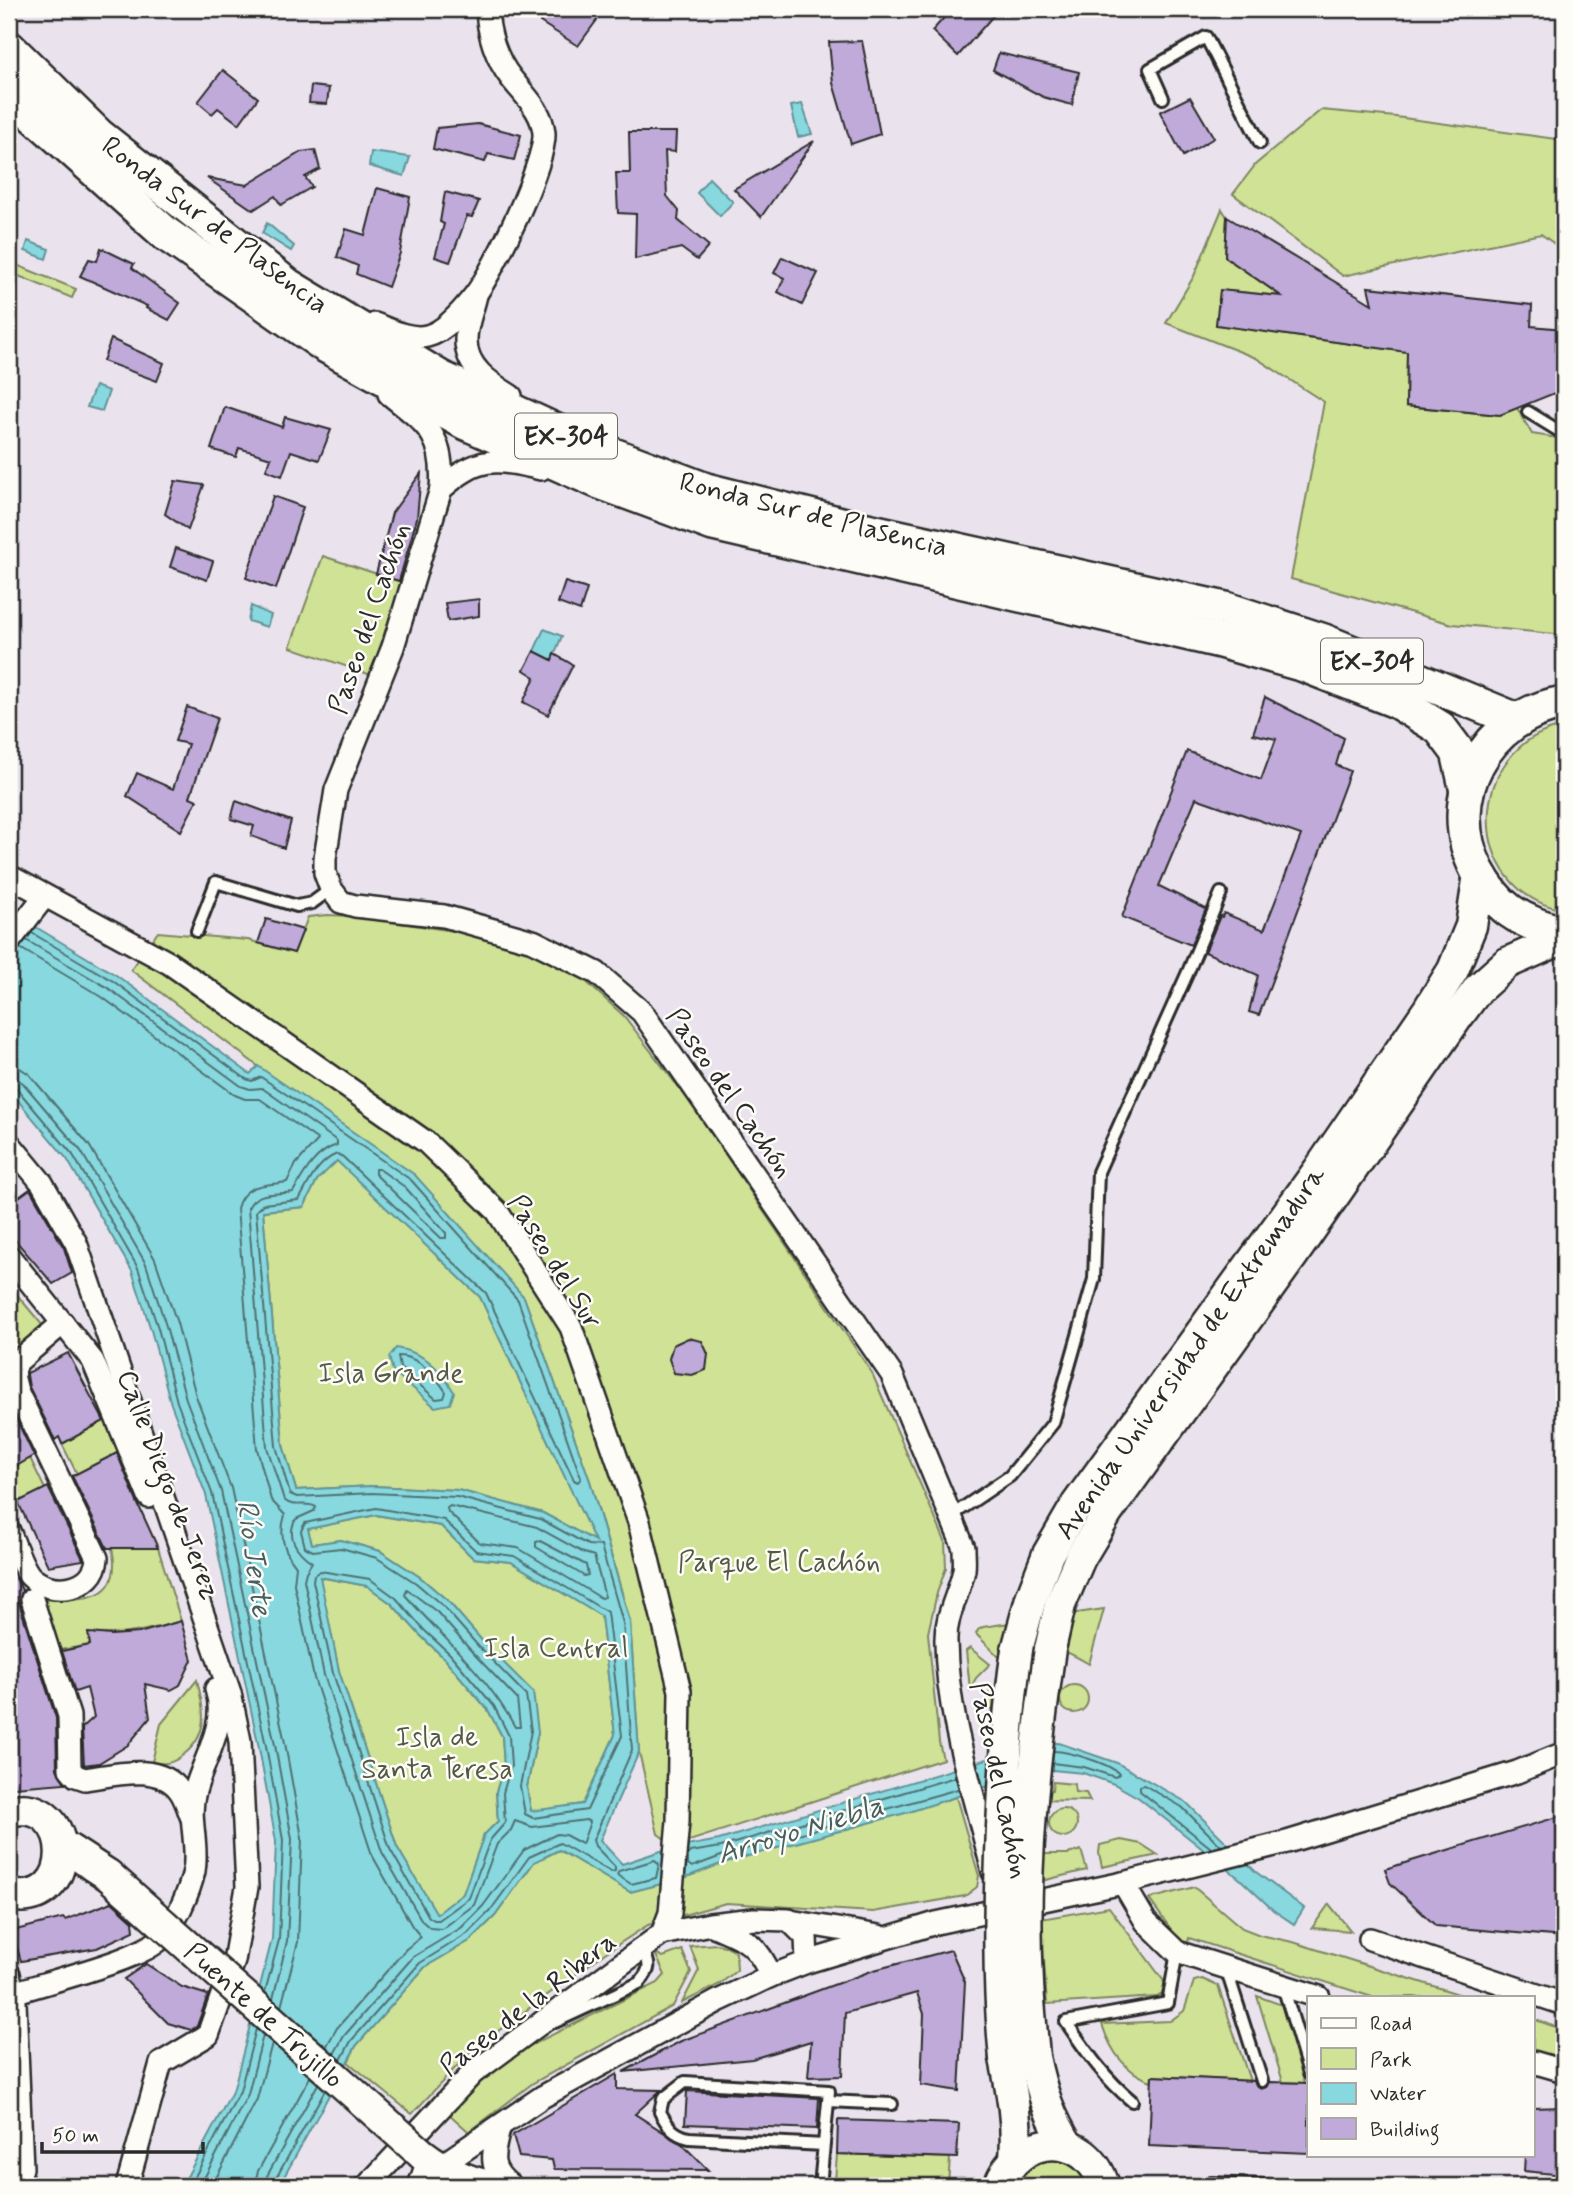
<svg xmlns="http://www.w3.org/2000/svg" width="1573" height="2195" viewBox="0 0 1573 2195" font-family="Mynerve,sans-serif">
<rect width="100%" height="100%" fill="#eae3ee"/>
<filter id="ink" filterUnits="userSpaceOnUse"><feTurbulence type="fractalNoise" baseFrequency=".0143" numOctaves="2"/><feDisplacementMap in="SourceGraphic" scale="14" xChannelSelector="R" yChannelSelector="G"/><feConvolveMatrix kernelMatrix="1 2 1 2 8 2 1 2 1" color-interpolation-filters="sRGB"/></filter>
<g filter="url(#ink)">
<g fill="#cfe296" stroke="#7d8660" stroke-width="2">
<path d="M1321,110L1396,117L1564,140V251L1541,234L1343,276L1233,194L1256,164Z"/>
<path d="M1222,209L1227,217L1225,257L1281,296L1221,290L1216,325L1407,352L1406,406L1500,415L1517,408L1532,434L1564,439V635L1452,624L1291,579L1324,402L1256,358L1166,323L1194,276Z"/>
<path d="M9,262L76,289L72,298L9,272Z"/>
<path d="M323,556L401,582L371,675L290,647Z"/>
<path d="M1564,726V910C1463,892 1464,745 1564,726Z"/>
<path d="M327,915L354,916L473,934L537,953L582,978L624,1016L695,1109L872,1373L945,1541L946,1568L937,1593L928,1633L939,1742L943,1759L674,1846L658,1834L639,1752L630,1621L590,1481L524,1297L288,1089L131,970L158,932L248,940L294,953L308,917Z"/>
<path d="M337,1160L480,1297L596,1542L543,1513L458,1490L372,1486L296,1490L283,1445L263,1211L304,1207L317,1180Z"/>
<path d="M9,1285L43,1326L9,1363Z"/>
<path d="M105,1420L118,1453L77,1474L62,1444Z"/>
<path d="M30,1458L45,1489L18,1502L9,1484V1470Z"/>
<path d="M376,1515L441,1526L473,1558L511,1562L601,1616L615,1735L583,1804L531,1812L527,1787L538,1732L484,1643L448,1601L420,1577L380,1551L341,1540L312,1544L307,1529Z"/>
<path d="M112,1548H158L181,1621C149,1630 122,1637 89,1633L90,1645L60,1650L43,1600C82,1598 124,1604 112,1548Z"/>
<path d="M319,1577L368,1586L392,1604L420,1635L445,1659L488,1710L502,1736L504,1766L496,1792L498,1821L484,1835L463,1894L436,1915L397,1847L339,1671Z"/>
<path d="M1104,1609L1089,1664C1057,1645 1033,1635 998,1656L976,1634L978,1630L983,1627Z"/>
<path d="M970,1648L990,1664L976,1678L970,1689L966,1651Z"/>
<path d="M197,1680C204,1709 210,1735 183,1755C173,1763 165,1765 152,1762L161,1724Z"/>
<circle cx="1074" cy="1699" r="14"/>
<path d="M1001,1685L998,1713L990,1709L986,1696L992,1688Z"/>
<path d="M1053,1782L1074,1784L1075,1792L1086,1793L1090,1801L1037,1800L1042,1792L1052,1790Z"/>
<path d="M956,1797L979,1876L977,1887L965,1896L873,1912L726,1903L648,1925L605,1953L472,2050L412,2114L348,2062L356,2046L425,1967L471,1940L495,1916L534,1862L559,1850L630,1892L681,1879L726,1862Z"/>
<circle cx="1063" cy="1823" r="14"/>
<path d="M1121,1840L1141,1844L1158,1855L1102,1867L1099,1853L1100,1845Z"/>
<path d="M1081,1850L1087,1870L1033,1883L1045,1854H1068Z"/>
<path d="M1194,1887L1242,1928L1260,1935L1293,1942L1468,1997H1372L1189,1938L1186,1950L1149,1899Z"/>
<path d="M1329,1904L1351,1931L1312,1928Z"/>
<path d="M1109,1907L1163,1980L1165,1984L1162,1994L1157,1997L1047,2004L1041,1919Z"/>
<path d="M717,1944L729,1947L736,1953L737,1970L720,1984L682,2003L699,1970L690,1946Z"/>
<path d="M682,1950L691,1972L673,2006L533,2083L469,2132L448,2113L484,2078L521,2050L658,1983L665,1975L655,1953L663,1957Z"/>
<path d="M1202,1979L1218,1986L1250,2081L1152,2076L1151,2081C1125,2072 1110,2050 1102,2024L1170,2021L1184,2011L1194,1981Z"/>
<path d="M1257,1996L1282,2005L1305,2083L1283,2082Z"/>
<path d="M1533,2019L1564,2030V2060L1533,2050Z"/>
<path d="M837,2154L950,2158L948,2184L835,2181Z"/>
<path d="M1067,2156L1094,2186H1007L1025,2160Z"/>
</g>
<g fill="#87d9df" stroke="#629397" stroke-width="2" fill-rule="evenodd">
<path d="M802,104L812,134L798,137L791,106Z"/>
<path d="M371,152L410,157L404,176L369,166Z"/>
<path d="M709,178L733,202L720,216L697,193Z"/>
<path d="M267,223L294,246L291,251L262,233Z"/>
<path d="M28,241L49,249L46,259L25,251Z"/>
<path d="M95,386L109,391L102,411L87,407Z"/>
<path d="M251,606L271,615L267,627L248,621Z"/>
<path d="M544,629L562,636L552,660L534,651Z"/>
<path d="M9,911L116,975L250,1074L258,1066L415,1175L524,1297L590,1481L630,1622L639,1752L600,1840L622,1864L667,1849L665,1883L630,1892L559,1850L534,1862L495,1916L471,1940L425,1967L356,2046L279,2186H182L234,2088L272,1939L276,1841L259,1748L206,1495L171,1404L151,1330L132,1271L67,1159L9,1090ZM337,1161L480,1297L595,1541L543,1513L458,1490L372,1486L296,1490L283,1445L263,1211L304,1207L317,1180ZM376,1515L441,1526L473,1558L511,1562L601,1616L615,1735L583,1804L531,1811L527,1787L538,1732L533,1692L484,1643L448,1601L420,1577L380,1551L341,1540L312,1544L308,1529ZM320,1577L367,1586L392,1604L420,1635L445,1659L488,1710L502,1736L504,1766L496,1792L498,1821L484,1835L463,1894L437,1914L397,1847L339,1671Z"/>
<path d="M396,1348C425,1353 439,1367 454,1392L450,1404L435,1407L393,1371L389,1357Z"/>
<path d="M1059,1743L1117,1763L1186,1802L1256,1872L1304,1908L1294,1924L1273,1910L1240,1879L1139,1798L1114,1784L1083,1773L1052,1770L995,1784L909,1812L726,1862L681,1879V1847L719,1840L1037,1744Z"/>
</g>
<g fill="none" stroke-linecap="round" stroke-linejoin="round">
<g stroke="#507173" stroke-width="2">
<path d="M32,933L113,981L246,1079L252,1081L261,1077L411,1180L518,1300L581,1478L578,1482L574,1480L486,1293L343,1157L337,1154C317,1162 309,1183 299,1200L263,1204L256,1211L276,1446L290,1494L297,1497L372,1493L457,1497L540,1519L588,1545L601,1546L623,1623L632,1750L593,1840L595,1846L615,1867V1871L611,1872L560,1843L529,1857L490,1911L467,1934L420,1963L351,2041L341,2060"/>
<path d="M26,940L108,988L241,1086L250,1089L262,1088L337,1141V1145C315,1152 304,1173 293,1192C277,1195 256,1190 248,1208L267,1447L284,1500C294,1509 306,1501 316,1507L314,1511L296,1519C285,1537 298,1553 312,1562L306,1572L304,1580L324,1675L382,1852L422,1921L430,1928L442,1929L474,1905L497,1844L511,1830L515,1821L532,1827L586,1820L590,1822L582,1844L565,1835L557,1834L524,1850L483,1906L461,1928L413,1957L344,2036L334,2054"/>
<path d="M20,948L102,997L235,1095L245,1099H260L318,1140L296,1164L287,1182C265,1186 244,1182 237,1208L257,1449L271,1500L285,1515C279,1534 283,1551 296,1566L294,1584L314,1678L372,1855L412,1926L421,1937L406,1949L337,2028L326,2047"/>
<path d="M9,1067L20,1068L29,1074L89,1145L155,1259L177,1323L196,1396L231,1488L285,1743L302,1838L298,1942L281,2007"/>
<path d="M9,1077L16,1078L23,1083L81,1151L146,1264L166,1326L186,1399L221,1491L275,1745L292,1839L287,1941L273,1999"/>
<path d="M9,1086L17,1089L73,1155L138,1268L158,1328L177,1402L212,1493L266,1746L283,1840L279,1940L265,1992"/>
<path d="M375,1169H379L405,1187L446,1233V1238H441L375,1174Z"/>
<path d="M398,1356C419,1356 435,1375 446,1392L444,1398L436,1399L400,1368Z"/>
<path d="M450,1506L537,1527L584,1553L594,1556L605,1597L601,1598L518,1548L480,1543L448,1512L447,1508Z"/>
<path d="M376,1508L444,1520L476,1551L514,1556L607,1612L622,1736L587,1810L533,1818L525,1814L520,1786L531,1731L526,1695L479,1647L443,1606L416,1583L377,1558L341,1548L313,1551L305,1547L301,1531L305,1523Z"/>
<path d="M540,1541L586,1565L588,1575L584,1576L536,1547V1542Z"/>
<path d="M320,1571L370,1579L396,1598L424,1630L450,1654L494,1706L509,1736L511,1766L503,1793L505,1823L490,1840L469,1898L439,1920H434L429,1917L390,1849L333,1673L313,1581L314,1575Z"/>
<path d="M407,1589L437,1612L473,1653L517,1699L520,1727H515C487,1675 444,1639 405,1595Z"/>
<path d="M1052,1763L1084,1767L1115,1777L1119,1774C1111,1764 1068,1751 1054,1751"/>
<path d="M955,1777L721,1847L691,1852L688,1855V1864L692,1867L724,1855L958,1789"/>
<path d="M1211,1848L1140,1791V1786L1144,1785L1182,1807L1221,1846"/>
<path d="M655,1860L659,1864L656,1878L631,1884L617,1875L619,1871Z"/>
<path d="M190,2186L240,2091L256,2029"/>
<path d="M200,2186L248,2094L263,2035"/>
<path d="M212,2186L257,2099L272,2043"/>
<path d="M254,2186L258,2171L310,2077"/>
<path d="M265,2186L267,2176L318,2084"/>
<path d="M274,2186L275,2180L325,2090"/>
</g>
</g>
<g fill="#bfaad9" stroke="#2b2b2b" stroke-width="2">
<path d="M549,9H605L578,46L540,22Z"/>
<path d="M952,9H999L958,56L932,31Z"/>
<path d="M862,41L880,134L851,144L833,83L829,42Z"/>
<path d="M999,53L1079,72L1072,105L1043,97L993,70Z"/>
<path d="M223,70L258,98L239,124L218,108L212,114L198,102Z"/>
<path d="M311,86L329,88L327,104L309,103Z"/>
<path d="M1190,97L1214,138L1183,156L1160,112Z"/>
<path d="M478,124L521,135L514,160L488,154L485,162L433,149L437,128Z"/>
<path d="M629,132H676L675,152L665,151L667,196L679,211L678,220L709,246L697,260L681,248L635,259L636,214L618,213L616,173H630Z"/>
<path d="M814,141L761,217L734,189Z"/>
<path d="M315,150L320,169L305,177L312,187L281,205L275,196L253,210L207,178L247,185L301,152Z"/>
<path d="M377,188L410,197L400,253L388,287L356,274L358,266L337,257L346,229L365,235Z"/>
<path d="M445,192L479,201L472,217L467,216L450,262L435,257L444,224L440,222Z"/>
<path d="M1227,217L1372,304L1368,287L1532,305L1531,326L1564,329V392H1557L1500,415L1406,406L1407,352L1216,325L1220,290L1281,296L1225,257Z"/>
<path d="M101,248L134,264L132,268L180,303L169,320L146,308L147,306L80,276L89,259L97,261Z"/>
<path d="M782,257L818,273L802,305L778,292L784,278L774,273Z"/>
<path d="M111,339L164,363L157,381L103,361Z"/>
<path d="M225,407L282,427L285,417L331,430L319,460L291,451L282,476L266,470L271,458L239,448L236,457L211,449Z"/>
<path d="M421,473L417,518L399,581L376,574L392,513Z"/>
<path d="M175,481L204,485L188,530L165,514Z"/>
<path d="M273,496L303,507L276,589L246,578Z"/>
<path d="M176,548L213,561L207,580L170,567Z"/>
<path d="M565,582L587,589L580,611L558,603Z"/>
<path d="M479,599V616L448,621L445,603Z"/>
<path d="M534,651L552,660L554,654L573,665L548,715L523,702L535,677L524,670Z"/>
<path d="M1265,697L1344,738L1336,765L1350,771L1259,1015L1249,1012L1258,975L1205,952L1220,916L1222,917L1224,913L1264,930L1301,835L1196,798L1159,886L1206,909L1191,945L1122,917L1187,751L1261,780L1276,739L1253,734Z"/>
<path d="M187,707L217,718L190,797L197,800L181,831L127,796L137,773L173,789L188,744L175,741Z"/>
<path d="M236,801L291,821L284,848L251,836L254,826L231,819Z"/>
<path d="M266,919L303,930L294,953L258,943Z"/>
<path d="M9,1185L19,1197L30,1189L64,1248L72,1273L53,1284L9,1233Z"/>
<path d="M688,1338L702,1341L708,1354L706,1370L692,1375L674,1373L669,1359L673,1345Z"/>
<path d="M68,1353L104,1421L62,1444L59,1437L55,1440L29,1387L27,1375V1373Z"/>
<path d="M9,1404L34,1456L9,1470Z"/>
<path d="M117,1453L137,1502L158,1548H107L72,1476Z"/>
<path d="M48,1487L83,1559V1560L48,1566L18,1502Z"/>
<path d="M9,1565L22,1590L19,1603L56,1718L57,1769L65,1783L14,1787L9,1781Z"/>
<path d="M181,1621L192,1660L180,1685L171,1690L145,1684L150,1718L128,1745L99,1763L84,1765L82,1728L94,1717L87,1688L75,1692L62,1651L90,1645L88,1633L111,1635L139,1633Z"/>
<path d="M1564,1815V1937L1436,1926L1390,1883L1385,1869Z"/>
<path d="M112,1902L133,1921L134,1931L97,1948L21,1961L12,1931L63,1918L65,1920Z"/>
<path d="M951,1950L965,1982L959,2091L921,2085L924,2014L917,1993L845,2013L842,2076L808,2077L811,2041L752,2059L623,2072L681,2041L874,1970Z"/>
<path d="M146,1964L182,1987L208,1995L197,2026L191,2030L168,2023L124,1979Z"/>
<path d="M617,2074V2089L661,2090L635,2114L682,2144L708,2170L554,2169L552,2160L519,2157L513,2135Z"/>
<path d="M1152,2076L1254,2081L1256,2086L1261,2089L1267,2087L1270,2082L1309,2083V2153L1149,2146Z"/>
<path d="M687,2091L819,2098L817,2129L685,2124Z"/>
<path d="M1564,2107V2175L1524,2171L1525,2155H1533V2108Z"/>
<path d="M838,2120L959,2124L957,2158L837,2154Z"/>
</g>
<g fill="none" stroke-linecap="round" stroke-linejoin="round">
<g stroke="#2b2b2b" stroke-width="16">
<g id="lane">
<path d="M1163,98L1150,69L1206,37L1260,143"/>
<path d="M1528,412L1559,431L1564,430"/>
<path d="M197,931L216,882L297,906L312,903L331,889"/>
<path d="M951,1516L1010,1476L1053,1423L1094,1279L1098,1172L1188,972L1221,893"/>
<path d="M1226,1968L1262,2081"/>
<path d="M1283,1986L1309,2073"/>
<path d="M555,2022L639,1983C651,1970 651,1964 642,1949"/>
<path d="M828,2101L892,2104"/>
<path d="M1132,2101C1104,2078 1086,2051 1066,2022L1168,2003L1177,1952"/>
<path d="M820,2186L829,2091L685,2082L663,2099L660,2112C668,2126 672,2134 689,2138L824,2145"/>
<path d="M1211,2186L1212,2183L1280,2186"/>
</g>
</g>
<g stroke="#2b2b2b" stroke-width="26">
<g id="street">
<path d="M476,295C473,309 466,325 466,339C465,367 490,383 511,396"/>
<path d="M375,324C390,330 410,340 427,336C445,332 464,309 475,295C495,269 546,162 544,133C542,110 524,95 511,78C496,59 488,33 487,9"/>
<path d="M389,394C428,425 445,436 441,489L393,647L336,790L325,858V873L331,889L341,902L355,906L444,916L533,941L597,973L642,1012L892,1375L964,1548C964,1555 965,1563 964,1570C959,1595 945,1615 946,1642C947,1720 975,1796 993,1872"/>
<path d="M441,489C479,456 493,458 541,469"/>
<path d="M9,876L169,963L426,1142L497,1211L571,1327L639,1522L680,1691L678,1821L670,1913L662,1934"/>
<path d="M9,942L44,897"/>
<path d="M9,1143L42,1183L76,1243L230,1693L240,1741L247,1887L234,1961L208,2035L161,2063L127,2186"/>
<path d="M9,1256L93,1361L149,1497"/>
<path d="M9,1531C14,1543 22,1567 30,1576C50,1597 95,1591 97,1558L17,1391L13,1375L17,1362L63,1323"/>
<path d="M32,1599L69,1716L70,1769L76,1776L85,1779C114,1775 159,1762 180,1791C185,1798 188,1808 191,1816"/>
<path d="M1123,1883L1146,1922L1177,1952L1319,1997"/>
<path d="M790,1921L879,1936"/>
<path d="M712,1925C744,1939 756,1941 771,1976"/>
<path d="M1370,1939L1564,2004"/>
<path d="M9,1974L15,2002L22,2168L16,2186"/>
<path d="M13,1993C49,1982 85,1973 120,1960C133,1955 147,1950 158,1941C174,1929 190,1890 194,1871C199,1844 187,1817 195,1791C204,1758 228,1724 216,1689"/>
<path d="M1533,2062L1564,2071"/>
<path d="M499,2129C493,2155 487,2168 511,2186"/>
<path d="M439,2167L542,2097L718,2001L771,1976L807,1962L936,1923L1123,1883L1287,1842L1517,1772L1564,1753"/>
<path d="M367,2186L473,2073L662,1934L710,1924L754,1919L789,1920L806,1937L807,1962"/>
<path d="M419,2186L426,2166L422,2154"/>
</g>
</g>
<g stroke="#2b2b2b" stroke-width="35">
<g id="secondary">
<path d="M1050,1649L1060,1605L1080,1558L1107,1513L1293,1255L1456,1019L1478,989L1507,963L1564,938"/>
<path d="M1017,1650L1031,1598L1048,1554L1077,1504L1318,1171L1428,1010L1453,970L1471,926L1479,874"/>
<path d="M9,1811C77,1794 79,1910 9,1895"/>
<path d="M62,1845L108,1875"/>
<path d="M1034,2057C1041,2090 1050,2118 1069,2147"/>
<path d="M1005,2058C1012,2093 1018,2123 1015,2158"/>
<path d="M422,2154C443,2170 464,2181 489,2186"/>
<path d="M999,2186C1018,2132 1087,2129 1104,2186"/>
</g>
</g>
<g stroke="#2b2b2b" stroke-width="38">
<g id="primary">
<path d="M9,48L99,136L287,285L441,378L587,445L706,490L849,526L1226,609L1324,641L1517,720"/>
<path d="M9,93L166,234L323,344L466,423L597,481L713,524L1220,641L1304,665L1396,701L1440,728L1458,752L1467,791"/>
<path d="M1564,703C1486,715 1440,798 1477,870C1485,885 1496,901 1510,911C1527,923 1545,929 1564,933"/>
</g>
</g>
<use href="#lane" stroke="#fdfcf7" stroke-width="10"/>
<use href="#street" stroke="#fdfcf7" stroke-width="21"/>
<use href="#secondary" stroke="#fdfcf7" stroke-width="30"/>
<use href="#primary" stroke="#fdfcf7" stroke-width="33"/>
<g stroke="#2b2b2b" stroke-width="35" stroke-linecap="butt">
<g id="secondary-bridge">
<path d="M108,1875L422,2154"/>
<path d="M1034,2057C1032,2032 1029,2007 1028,1983C1022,1872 1034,1758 1050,1649"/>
<path d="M1005,2058C997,1980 999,1906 1002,1827C1005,1768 1008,1709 1017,1650"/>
</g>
</g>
<use href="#secondary-bridge" stroke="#fdfcf7" stroke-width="30"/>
</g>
</g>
<g text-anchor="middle" stroke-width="5" stroke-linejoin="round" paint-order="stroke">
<g fill="#fdfcf7" stroke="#6a6a68" stroke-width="2">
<rect x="515" y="413.5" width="102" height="45" rx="5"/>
<rect x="1321" y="638.5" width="102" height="45" rx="5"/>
</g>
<g font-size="26" font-weight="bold" fill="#2b2b2b">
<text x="566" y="445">EX-304</text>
<text x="1372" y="670">EX-304</text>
</g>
<g font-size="28" fill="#2b2b2b" stroke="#fdfcf7">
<text transform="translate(216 224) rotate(37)" y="10">Ronda Sur de Plasencia</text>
<text transform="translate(814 513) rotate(14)" y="10">Ronda Sur de Plasencia</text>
<text transform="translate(368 618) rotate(-71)" y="10">Paseo del Cachón</text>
<text transform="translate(731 1092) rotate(55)" y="10">Paseo del Cachón</text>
<text transform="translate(556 1261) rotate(58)" y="10">Paseo del Sur</text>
<text transform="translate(1189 1352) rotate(-55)" y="10">Avenida Universidad de Extremadura</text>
<text transform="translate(170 1484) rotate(69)" y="10">Calle Diego de Jerez</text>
<text transform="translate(1001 1780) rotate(78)" y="10">Paseo del Cachón</text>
<text transform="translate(527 2003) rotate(-38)" y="10">Paseo de la Ribera</text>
<text transform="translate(265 2014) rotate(42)" y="10">Puente de Trujillo</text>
</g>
<g font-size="28" fill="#545946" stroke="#fdfcf7">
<text x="391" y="1382">Isla Grande</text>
<text x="779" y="1571">Parque El Cachón</text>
<text x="556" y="1657">Isla Central</text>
<text x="437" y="1746">Isla de<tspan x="437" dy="32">Santa Teresa</tspan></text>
</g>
<g font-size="30" font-style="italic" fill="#475f61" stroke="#fdfcf7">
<text transform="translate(255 1558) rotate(82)" y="10">Río Jerte</text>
<text transform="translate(800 1829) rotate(-17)" y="10">Arroyo Niebla</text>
</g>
</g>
<rect width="1573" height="2195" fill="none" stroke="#fdfcf7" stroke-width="35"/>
<rect x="18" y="18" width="1538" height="2160" fill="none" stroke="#2b2b2b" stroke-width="2.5" filter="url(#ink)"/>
<rect x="1307" y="1996" width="228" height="161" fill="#fdfcf7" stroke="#a9a8a5" stroke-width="2"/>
<rect x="1321" y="2018" width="35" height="10" fill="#fdfcf7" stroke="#a9a8a5" stroke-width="2"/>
<text x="1370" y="2030" font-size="21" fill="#2b2b2b">Road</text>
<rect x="1321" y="2048" width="35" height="21" fill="#cfe296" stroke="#a9a8a5" stroke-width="2"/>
<text x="1370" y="2066" font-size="21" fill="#2b2b2b">Park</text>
<rect x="1321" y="2083" width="35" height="21" fill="#87d9df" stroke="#a9a8a5" stroke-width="2"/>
<text x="1370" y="2100" font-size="21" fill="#2b2b2b">Water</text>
<rect x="1321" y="2118" width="35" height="21" fill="#bfaad9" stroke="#a9a8a5" stroke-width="2"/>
<text x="1370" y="2136" font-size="21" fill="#2b2b2b">Building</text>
<path d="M42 2142v10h161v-10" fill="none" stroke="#2b2b2b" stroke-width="3.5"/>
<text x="52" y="2142" font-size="21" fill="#2b2b2b" stroke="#fdfcf7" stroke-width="5" paint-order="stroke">50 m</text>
</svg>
